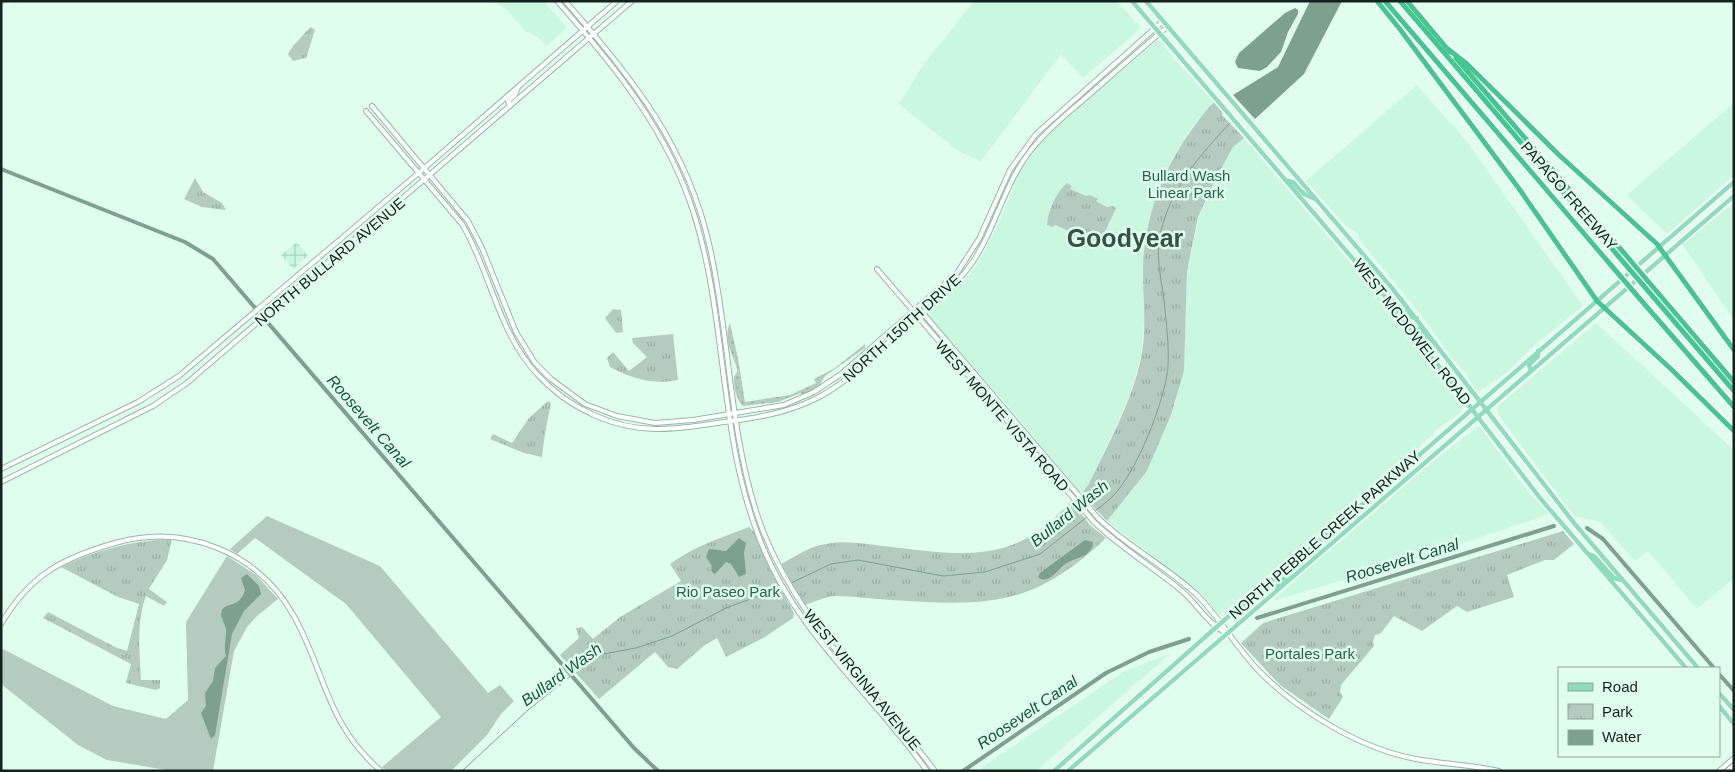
<svg xmlns="http://www.w3.org/2000/svg" width="1735" height="772" viewBox="0 0 1735 772" font-family="Helvetica,sans-serif">
<defs>
<pattern id="industrial-grid" width="8" height="8" patternUnits="userSpaceOnUse" patternTransform="scale(1.25)"><rect width="8" height="8" fill="#c9f7e0"/><path d="M0 4h8M4 0v8" fill="none" stroke="#acd3c0"/></pattern>
<pattern id="park-tufts" width="24" height="20" patternUnits="userSpaceOnUse" patternTransform="scale(1.25)"><rect width="24" height="20" fill="#b4cbbf"/><path d="M3 7l-1-3M5 7V3M7 7l1-3M15 17l-1-3M17 17v-4M19 17l1-3" fill="none" stroke="#9aaea4"/></pattern>
<pattern id="garden-dots" width="8" height="8" patternUnits="userSpaceOnUse" patternTransform="scale(1.25)"><rect width="8" height="8" fill="#b4cbbf"/><path d="M2 2h.1M6 6h.1" fill="none" stroke="#9aaea4" stroke-width="1.8" stroke-linecap="round"/></pattern>
</defs>
<rect width="100%" height="100%" fill="#e0feee"/>
<g fill="#c9f7e0">
<path d="M493,1H544L567,28L546,46L538,37L525,31L507,10Z"/>
<path d="M974,1H1117L1141,28L1083,78L1061,54L981,161L958,151L899,104L924,64Z"/>
<path d="M1158,40L1162,42L1175,60L1214,102L1191,128L1173,158L1159,189L1149,222L1145,251V311L1141,357L1128,400L1089,484L1081,494L1009,407L930,318L929,312L966,278L977,265L999,223L1019,173L1042,141L1086,100Z"/>
<path d="M1417,85L1468,143L1583,306L1538,342L1507,372L1480,391L1475,389L1467,375L1447,352L1425,320L1358,238V233L1346,226L1306,181Z"/>
<path d="M1734,103V175L1667,234L1627,195Z"/>
<path d="M1244,138L1409,332L1462,408L1460,413L1441,426L1401,465L1353,504L1342,516L1219,615L1199,592L1107,521L1147,471L1172,413L1184,372L1187,271L1199,217L1215,180L1233,147Z"/>
<path d="M1734,203V320L1682,244Z"/>
<path d="M1596,323L1734,450V578L1697,609L1648,551L1635,561L1600,522L1574,516L1500,417L1497,410L1498,406Z"/>
<path d="M1479,426L1529,493L1549,514L1432,554L1273,601L1315,561L1334,547L1428,465Z"/>
<path d="M1171,653L1036,771H984L981,768L1123,672Z"/>
</g>
<path fill="url(#industrial-grid)" d="M297,242L308,256L293,269L281,255Z"/>
<g fill="#b4cbbf">
<path d="M267,516L380,566L488,693L500,685L514,701L501,714L487,735L451,771H387L382,767L441,717L346,604L255,538L237,554L230,549Z"/>
<path d="M227,556L256,575L278,599L257,616L247,627L234,651L213,771H172L107,760L78,745L1,684V648L113,706L166,719L188,700L186,622Z"/>
</g>
<g fill="url(#park-tufts)">
<path d="M311,27L315,30L306,58L293,61L288,54C290,49 306,31 311,27Z"/>
<path d="M1214,102L1223,113L1222,115L1244,138L1233,147L1215,180L1198,217L1187,271L1184,371L1171,415L1147,471L1107,521L1081,494L1089,484C1108,444 1132,402 1141,358C1147,329 1143,299 1143,270C1144,207 1172,148 1214,102Z"/>
<path d="M195,178L203,192L222,203L226,210L202,207L184,199Z"/>
<path d="M1067,183L1072,186L1070,189L1086,196L1090,195L1098,199L1096,201L1107,207L1112,206L1116,208L1097,249L1090,245L1091,243L1068,235L1070,232L1056,225L1052,227L1047,225C1048,211 1056,192 1067,183Z"/>
<path d="M613,309L621,310L623,332L616,333L605,318Z"/>
<path d="M673,334L678,380C653,385 633,379 610,367L607,358L613,352L629,371L647,357L633,343L632,338Z"/>
<path d="M548,401L551,403C547,422 544,437 542,457L524,453L490,439L493,434L512,443L529,418Z"/>
<path d="M1071,501L1090,525L1106,538C1032,608 988,606 891,600C873,599 853,596 834,596C825,597 814,602 805,605L781,564C796,556 810,546 826,544C844,540 865,544 883,546C962,555 1014,567 1071,501Z"/>
<path d="M749,527L754,532L773,575L794,613L793,618L765,637L726,657L717,638L705,645L677,669L668,667L655,652L599,699L560,655L579,638L576,628L582,627L593,639L620,617L681,581L670,564C694,546 721,538 749,527Z"/>
<path d="M1563,531L1574,544L1554,560H1545L1507,575L1514,597L1467,612L1457,606L1422,631L1394,616L1380,634L1375,635L1373,642L1374,646L1341,685L1340,692L1343,697L1329,719L1280,685L1241,643L1263,623Z"/>
<path d="M172,539L167,560L149,589L167,602L164,606L146,596C136,622 140,652 141,680H160V688L156,690L126,683L131,664L43,618L48,612L115,647L127,651L139,604L118,597L61,567C96,550 134,540 172,539Z"/>
</g>
<path fill="url(#garden-dots)" d="M730,323L738,359L745,402L790,395L816,383L814,379L835,368L865,344V348L825,376L819,386L802,395L801,393L778,402L743,406C737,401 733,386 734,378C734,375 737,374 737,371C739,364 721,343 730,323Z"/>
<g fill="#7ea08e">
<path d="M1310,1H1342L1304,74L1255,119L1233,95L1278,67Z"/>
<path d="M1295,8L1298,10V14L1288,32L1281,52L1267,67L1260,71L1238,68L1235,62L1239,53L1285,13Z"/>
<path d="M739,538L746,543L744,553L746,574L739,577L731,564L726,562L715,574L712,572V566L706,557L709,549L726,551Z"/>
<path d="M1085,540L1093,542C1093,556 1077,557 1067,563C1058,568 1049,586 1038,577L1040,573Z"/>
<path d="M247,574L259,586L261,594L244,611L232,634L215,735L211,739L201,713L206,706L205,693L213,681L215,668L226,656C223,646 227,637 226,629C225,623 219,617 222,610C227,602 240,608 245,590L241,578Z"/>
</g>
<g fill="none" stroke-linecap="round" stroke-linejoin="round">
<g stroke="#7ea08e" stroke-width="1">
<path d="M1090,515C1097,509 1105,504 1111,498C1136,474 1161,409 1167,375C1170,358 1167,328 1165,310C1163,283 1154,258 1161,231C1171,188 1201,154 1230,123"/>
<path d="M791,583L831,564L858,560L943,576L985,572L1040,554L1087,517"/>
<path d="M462,771L528,710L581,668L603,654L636,648L672,636L726,608L780,588"/>
</g>
<g stroke="#7ea08e" stroke-width="4">
<path d="M1,169L185,242L213,259L634,748L658,771"/>
<path d="M1587,528L1603,539L1714,668"/>
<path d="M1257,618L1554,526"/>
<path d="M1719,674L1734,691"/>
<path d="M963,771L1106,673L1149,652L1189,639"/>
</g>
<g stroke="#95b9a6" stroke-width="6">
<g id="secondary">
<path d="M557,1C614,65 668,131 694,214C728,322 718,439 762,545C799,636 872,693 927,771"/>
<path d="M565,1C632,77 688,147 710,248C730,338 729,433 759,520C794,620 873,688 935,771"/>
<path d="M1,2L2,1"/>
<path d="M372,106L468,221L482,248L516,332L535,363L551,379L585,404L617,416L655,423L693,420L784,405L814,392L841,374L957,273L979,239L1010,170L1036,134L1163,21"/>
<path d="M510,106L508,101L515,95L518,87"/>
<path d="M366,111L462,224C491,273 498,332 537,374C568,408 614,430 660,429C682,429 703,425 724,422C756,418 787,413 815,399C846,384 871,357 897,335C920,315 946,296 966,271C995,235 1002,186 1031,150C1048,129 1069,112 1089,95C1115,72 1141,49 1167,27"/>
<path d="M877,269L1094,522C1121,548 1153,567 1182,591C1198,605 1208,624 1226,633"/>
<path d="M921,311L1098,518C1128,547 1166,566 1197,595C1220,618 1236,647 1259,671C1298,711 1361,749 1416,759C1444,764 1472,765 1499,771"/>
<path d="M1,469L138,402L179,376L428,165L617,1"/>
<path d="M1,482L153,406L187,383L632,1"/>
<path d="M1,624C30,575 62,558 115,543C186,523 259,552 295,618C326,675 327,725 381,771"/>
<path d="M1719,771L1734,758"/>
<path d="M1727,771L1734,765"/>
</g>
</g>
<g stroke="#fff" stroke-width="7">
<g id="primary">
<path d="M1132,1L1384,295L1540,498L1686,668"/>
<path d="M1146,1L1392,288L1574,523L1698,668"/>
<path d="M1287,181L1293,182L1304,194L1315,199"/>
<path d="M1389,298C1398,304 1407,319 1417,318"/>
<path d="M1408,324C1416,324 1426,338 1435,343"/>
<path d="M1531,371L1529,365L1538,356V351"/>
<path d="M1589,554L1594,556L1614,578L1621,580"/>
<path d="M1277,588C1281,578 1295,573 1295,562"/>
<path d="M1719,693L1734,710"/>
<path d="M1719,706L1734,724"/>
<path d="M1054,771L1221,623L1357,509L1734,182"/>
<path d="M1068,771L1734,196"/>
</g>
</g>
<g stroke="#fff" stroke-width="8">
<g id="highway">
<path d="M1377,1L1399,28L1520,190L1597,301L1671,369L1734,431"/>
<path d="M1385,1L1610,264"/>
<path d="M1400,1L1619,257"/>
<path d="M1407,1L1450,52"/>
<path d="M1448,49L1467,64L1558,154L1657,244L1734,350"/>
<path d="M1456,58L1624,253"/>
<path d="M1653,287L1734,382"/>
<path d="M1649,292L1734,391"/>
<path d="M1640,299L1734,407"/>
</g>
</g>
<use href="#secondary" stroke="#fff" stroke-width="4"/>
<use href="#primary" stroke="#8fdcbd" stroke-width="4.5"/>
<use href="#highway" stroke="#45c591" stroke-width="5"/>
<g stroke="#fff" stroke-width="8" stroke-linecap="butt">
<g id="highway-bridge">
<path d="M1624,253L1653,287"/>
<path d="M1619,257L1649,292"/>
<path d="M1610,264L1640,299"/>
</g>
</g>
<use href="#highway-bridge" stroke="#45c591" stroke-width="5"/>
</g>
<g text-anchor="middle" stroke-width="5" stroke-linejoin="round" paint-order="stroke">
<g font-size="15" fill="#276249" stroke="#e0feee">
<text x="1186" y="181">Bullard Wash<tspan x="1186" dy="17">Linear Park</tspan></text>
<text x="728" y="597">Rio Paseo Park</text>
<text x="1310" y="659">Portales Park</text>
</g>
<g font-size="15" fill="#14221b" stroke="#e0feee">
<text transform="translate(1569 196) rotate(49)" y="5">PAPAGO FREEWAY</text>
<text transform="translate(330 262) rotate(-40)" y="5">NORTH BULLARD AVENUE</text>
<text transform="translate(902 328) rotate(-42)" y="5">NORTH 150TH DRIVE</text>
<text transform="translate(1412 332) rotate(52)" y="5">WEST MCDOWELL ROAD</text>
<text transform="translate(1002 416) rotate(49)" y="5">WEST MONTE VISTA ROAD</text>
<text transform="translate(1325 535) rotate(-41)" y="5">NORTH PEBBLE CREEK PARKWAY</text>
<text transform="translate(862 680) rotate(51)" y="5">WEST VIRGINIA AVENUE</text>
</g>
<g font-size="16" font-style="italic" fill="#16543b" stroke="#e0feee">
<text transform="translate(369 421) rotate(49)" y="6">Roosevelt Canal</text>
<text transform="translate(1069 513) rotate(-39)" y="6">Bullard Wash</text>
<text transform="translate(1402 560) rotate(-17)" y="6">Roosevelt Canal</text>
<text transform="translate(561 674) rotate(-36)" y="6">Bullard Wash</text>
<text transform="translate(1027 712) rotate(-34)" y="6">Roosevelt Canal</text>
</g>
<g font-size="25" font-weight="bold" fill="#335344" stroke="#e0feee">
<text x="1125" y="247">Goodyear</text>
</g>
</g>
<rect width="1735" height="772" fill="none" stroke="#14221b" stroke-width="5"/>
<rect x="1558" y="667" width="162" height="90" fill="#e0feee" stroke="#8ea69a"/>
<rect x="1568" y="683" width="25" height="8" fill="#8fdcbd" stroke="#8ea69a"/>
<text x="1602" y="692" font-size="15" fill="#14221b">Road</text>
<rect x="1568" y="704" width="25" height="15" fill="url(#park-tufts)" stroke="#8ea69a"/>
<text x="1602" y="717" font-size="15" fill="#14221b">Park</text>
<rect x="1568" y="730" width="25" height="15" fill="#7ea08e" stroke="#8ea69a"/>
<text x="1602" y="742" font-size="15" fill="#14221b">Water</text>
</svg>
